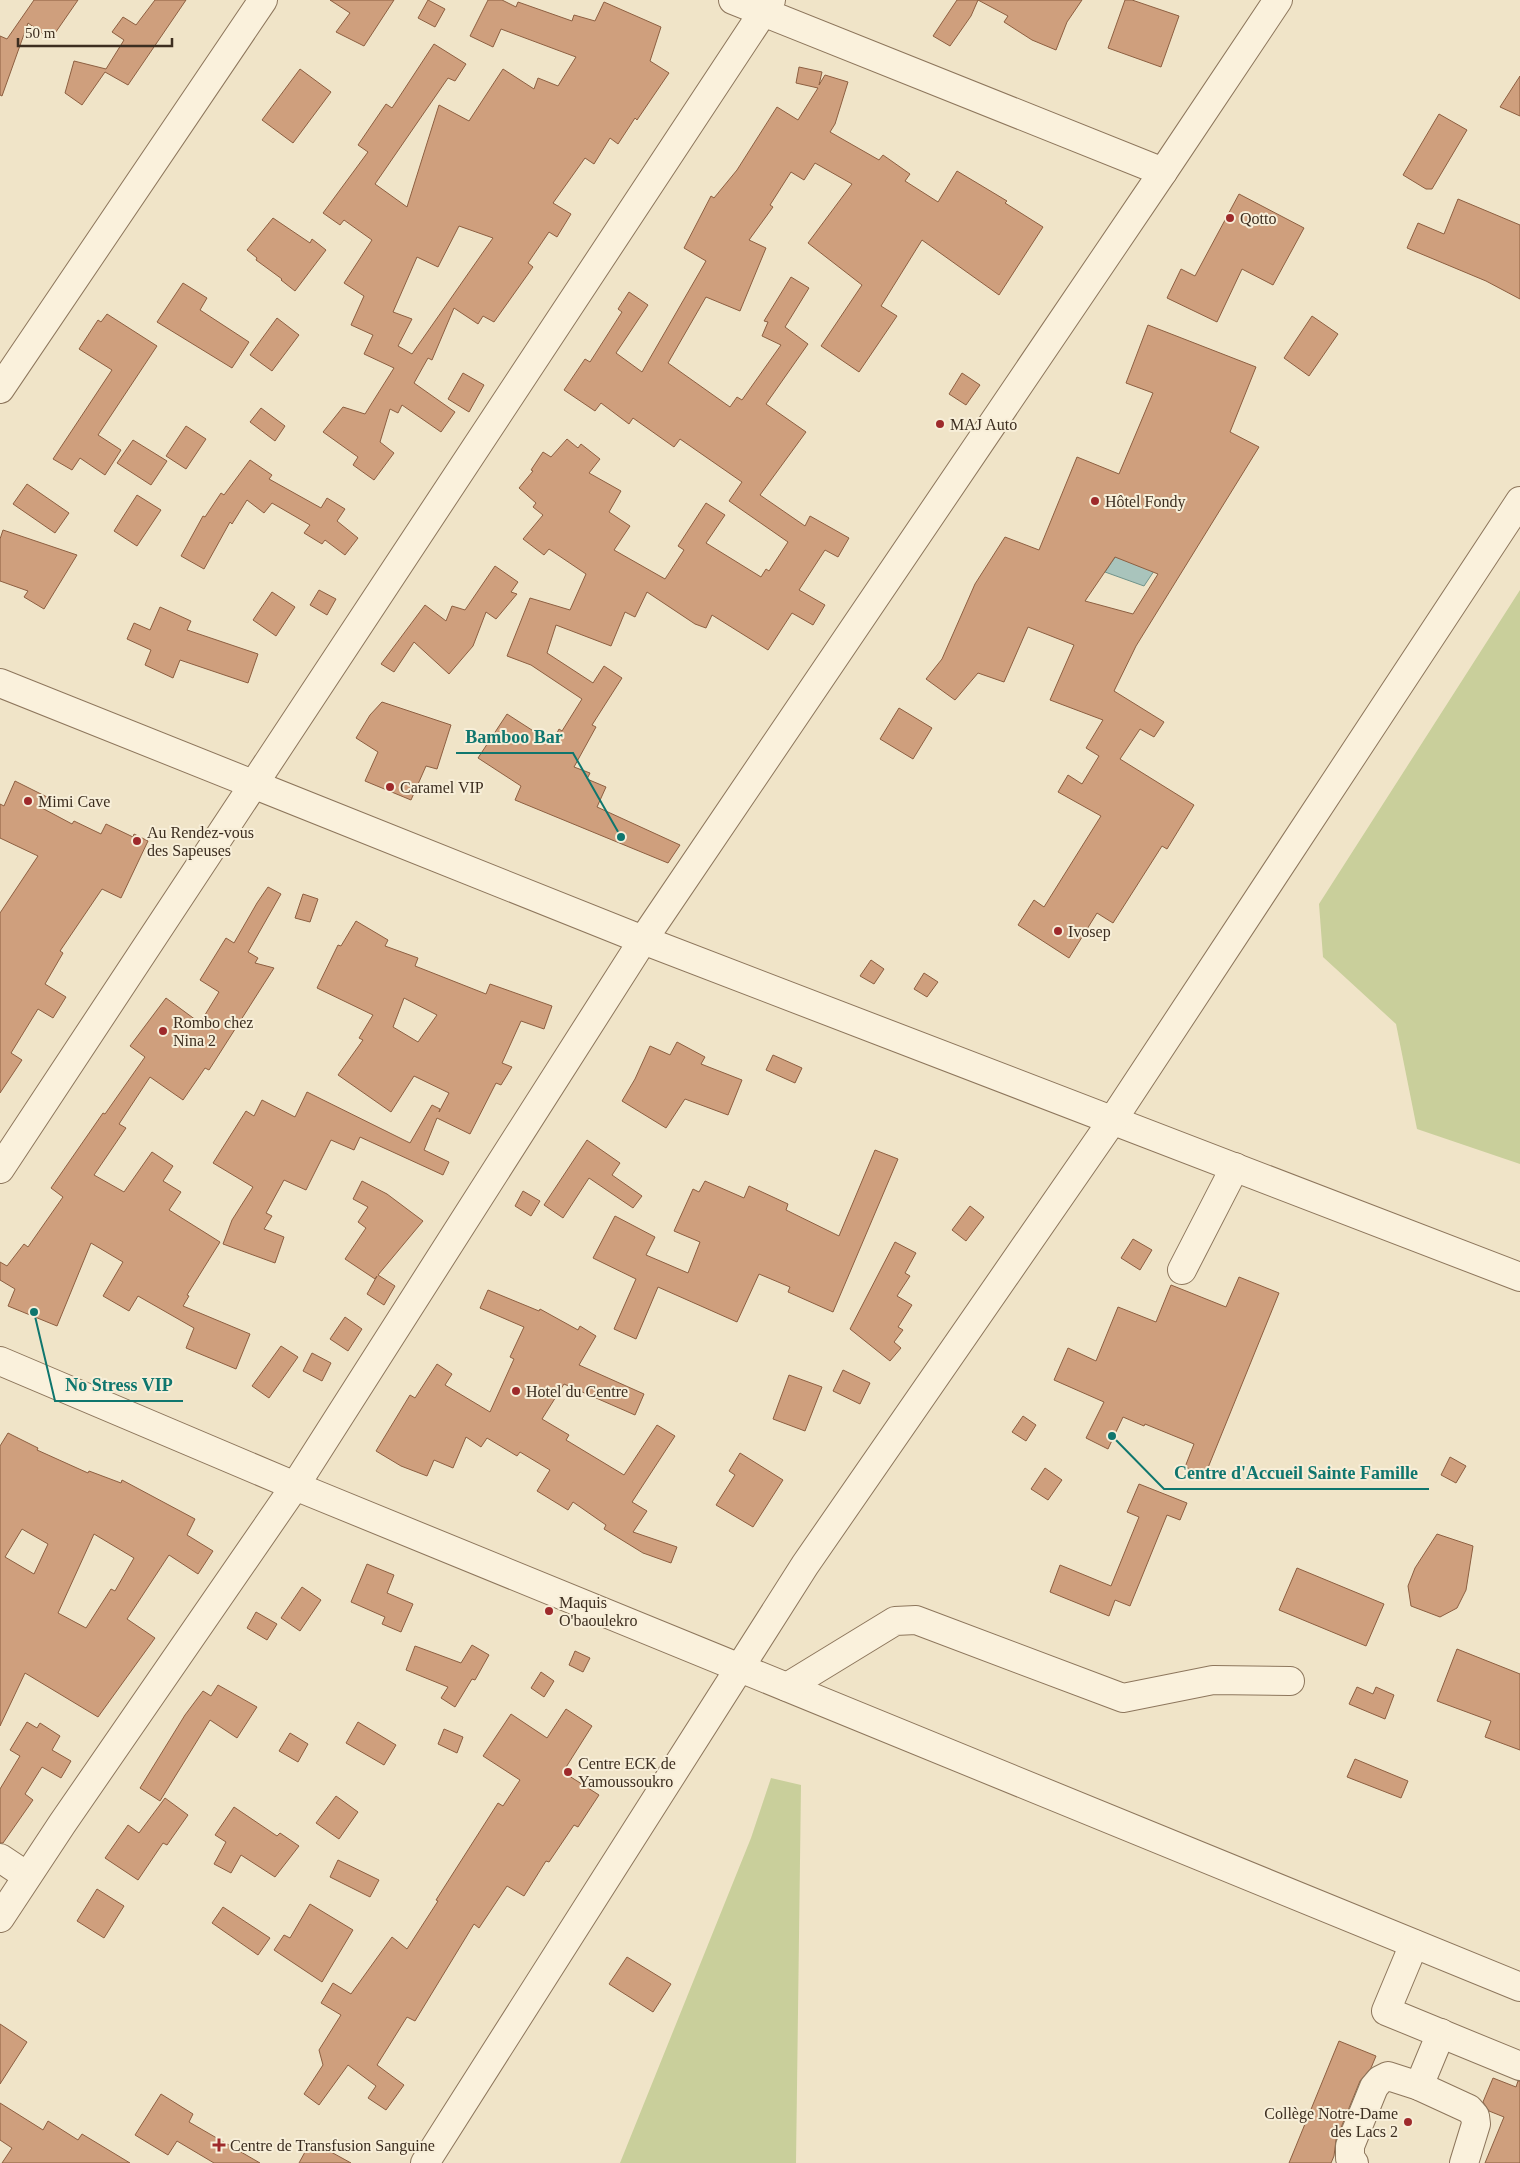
<svg xmlns="http://www.w3.org/2000/svg" width="1520" height="2163" viewBox="0 0 1520 2163" font-family="'Times New Roman',serif">
<rect width="100%" height="100%" fill="#f0e4c8"/>
<g fill="#c9cf9b">
<path d="M1520,590V1164L1417,1129L1396,1024L1323,957L1319,904Z"/>
<path d="M771,1778L801,1785L796,2163H620L751,1838Z"/>
</g>
<path fill="#a9c4bc" stroke="#6f938a" d="M1116,556L1154,571L1144,586L1105,572Z"/>
<g fill="#cf9f7d" stroke="#8d5f41" fill-rule="evenodd">
<path d="M34,0H78L51,39L28,23L2,96L0,95V36L7,39Z"/>
<path d="M155,0H186L128,85L105,72L82,105L65,93L74,61L106,69L124,40L112,32L123,17L136,25Z"/>
<path d="M330,0H394L364,46L336,32L350,13Z"/>
<path d="M428,0L445,9L435,27L418,18Z"/>
<path d="M488,0H502L516,7L518,2L572,21L574,15L595,21L604,2L661,27L650,61L669,73L637,120L635,118L618,144L610,138L594,164L585,158L553,203L571,214L557,237L549,232L528,263L533,267L494,322L483,316L478,324L454,308L432,360L428,358L414,383L455,412L441,432L402,405L398,413L390,409L380,442L394,453L374,480L353,465L358,457L323,432L343,407L365,414L394,368L364,354L373,335L351,325L364,296L344,283L372,240L344,220L340,225L323,213L368,152L358,145L386,104L392,108L434,44L466,64L455,81L448,78L375,184L407,207L439,105L469,121L503,69L534,89L538,78L558,86L576,57L501,29L493,47L470,36ZM459,226L493,238L412,354L398,346L412,319L393,312L417,257L438,267Z"/>
<path d="M957,0H1082L1067,22L1056,50L1032,40L1004,22L1008,16L978,0L971,16L950,46L933,36Z"/>
<path d="M1125,0H1132L1179,16L1161,67L1108,48Z"/>
<path d="M799,67L822,72L819,85L825,75L848,82L835,124L830,132L879,160L883,155L910,174L905,181L938,202L957,171L1007,201L1005,203L1043,227L999,295L922,240L881,306L897,316L859,372L821,346L862,285L808,243L852,184L815,163L804,180L791,172L770,205L773,207L749,240L766,248L740,311L706,297L668,363L730,407L737,397L742,400L781,345L762,336L768,322L764,321L791,277L809,288L785,327L808,344L766,404L806,432L760,495L805,526L810,516L849,538L838,557L825,550L799,590L825,605L813,625L792,613L768,650L712,615L706,628L695,624L647,592L635,617L625,612L611,646L556,625L547,653L593,683L604,666L622,678L592,725L596,727L574,767L590,773L587,779L606,787L597,807L680,845L668,863L515,800L521,786L478,758L507,714L552,743L559,729L562,731L582,699L531,665L507,656L530,598L570,610L586,574L549,549L544,555L523,539L543,515L533,507L536,503L519,488L533,471L531,470L543,452L551,457L567,439L578,448L581,444L600,459L589,473L621,491L609,512L630,526L614,550L665,579L684,550L678,546L706,503L725,515L706,543L761,577L766,569L769,571L788,542L729,501L742,482L680,439L674,447L633,418L629,424L601,403L595,411L564,390L585,359L590,362L622,312L618,309L629,292L648,305L616,353L642,372L706,261L684,248L711,196L714,198L737,170L777,107L798,120L818,88L796,83Z"/>
<path d="M300,69L331,92L293,143L262,120Z"/>
<path d="M1520,76V116L1500,107Z"/>
<path d="M1439,114L1467,130L1432,189H1426L1403,175Z"/>
<path d="M1239,194L1304,228L1273,285L1242,269L1217,322L1167,298L1181,269L1195,276Z"/>
<path d="M1458,199L1520,225V299L1486,281L1407,248L1418,223L1444,234Z"/>
<path d="M273,218L310,243L312,239L326,250L295,291L281,280L282,279L256,260L257,258L247,250Z"/>
<path d="M183,283L207,298L200,310L249,342L232,368L157,322Z"/>
<path d="M107,314L157,346L98,435L121,450L105,475L80,458L72,470L53,459L112,370L79,349L98,320L101,322Z"/>
<path d="M1312,316L1338,334L1309,376L1284,358Z"/>
<path d="M277,318L299,335L272,371L250,355Z"/>
<path d="M1148,325L1256,367L1230,432L1259,447L1136,646L1114,691L1164,722L1154,737L1140,729L1120,759L1194,805L1167,849L1162,846L1113,923L1097,913L1069,958L1018,925L1034,900L1044,907L1101,816L1058,792L1068,775L1082,784L1099,756L1086,748L1103,720L1050,700L1074,645L1028,627L1004,682L978,673L955,700L926,679L942,659L975,584L1005,537L1039,550L1077,457L1119,474L1153,393L1126,383ZM1115,557L1158,574L1133,614L1085,601Z"/>
<path d="M463,373L484,385L469,412L448,399Z"/>
<path d="M962,373L980,385L966,405L949,394Z"/>
<path d="M261,408L285,426L275,441L250,422Z"/>
<path d="M186,426L206,439L186,469L166,456Z"/>
<path d="M133,440L167,461L151,485L117,463Z"/>
<path d="M250,460L272,475L269,479L321,508L327,498L345,509L337,521L358,538L345,555L325,540L322,544L304,533L310,525L272,503L264,513L247,500L232,524L230,522L204,569L181,556L203,516L205,517L221,493L224,495Z"/>
<path d="M27,484L69,513L55,533L13,504Z"/>
<path d="M137,495L161,510L137,546L114,531Z"/>
<path d="M3,530L77,555L44,609L24,597L28,591L0,581V539Z"/>
<path d="M495,566L518,582L511,592L517,594L496,619L486,612L473,646L449,674L414,642L394,672L381,664L425,605L446,621L452,606L465,610Z"/>
<path d="M319,590L336,599L327,615L310,605Z"/>
<path d="M272,592L295,607L276,636L253,620Z"/>
<path d="M160,607L191,621L187,630L258,654L248,683L180,660L173,678L145,665L151,650L127,639L134,623L150,630Z"/>
<path d="M382,702L451,725L437,769L426,766L411,800L365,781L378,752L356,738L370,715Z"/>
<path d="M899,708L932,728L913,759L880,739Z"/>
<path d="M15,781L47,797L42,808L72,824L74,821L101,834L106,824L133,837L134,834L148,841L121,898L102,889L60,951L63,953L45,984L66,997L53,1018L38,1009L11,1053L22,1060L0,1093V913L38,856L0,838V804L4,806Z"/>
<path d="M268,887L281,894L248,952L258,958L255,963L274,968L209,1070L205,1068L183,1100L150,1077L119,1124L126,1128L94,1175L124,1192L152,1152L173,1166L163,1181L181,1192L169,1210L220,1242L187,1295L189,1296L183,1306L250,1334L236,1369L186,1348L194,1328L138,1296L129,1311L103,1296L123,1262L91,1243L57,1326L8,1306L15,1289L0,1280V1262L7,1266L24,1244L28,1247L63,1197L51,1188L103,1113L105,1114L145,1057L130,1046L166,998L200,1023L219,992L200,980L226,938L234,943L257,903Z"/>
<path d="M303,894L318,899L310,922L295,918Z"/>
<path d="M356,921L388,940L385,946L418,958L415,966L486,994L490,984L552,1006L544,1029L521,1021L502,1063L512,1067L501,1085L496,1083L470,1134L437,1118L424,1150L449,1162L443,1175L360,1137L354,1150L331,1140L306,1190L284,1180L266,1213L272,1216L264,1229L284,1237L275,1263L223,1244L232,1220L253,1187L213,1163L246,1111L254,1116L262,1100L295,1117L307,1092L410,1143L432,1105L440,1109L439,1112L449,1093L414,1076L391,1112L338,1075L363,1040L359,1038L373,1015L317,988L338,945L341,946ZM404,998L437,1015L418,1042L393,1027Z"/>
<path d="M871,960L884,969L874,984L860,976Z"/>
<path d="M924,973L938,982L927,997L914,989Z"/>
<path d="M677,1042L705,1057L701,1064L742,1080L728,1115L685,1099L666,1128L622,1101L635,1079L650,1046L670,1055Z"/>
<path d="M773,1055L802,1068L795,1083L766,1070Z"/>
<path d="M587,1140L620,1163L612,1175L642,1196L633,1208L589,1178L563,1218L544,1205Z"/>
<path d="M875,1150L898,1159L833,1312L788,1292L790,1287L759,1274L737,1322L658,1287L636,1339L614,1329L636,1279L593,1258L615,1216L655,1237L646,1255L688,1273L700,1242L674,1231L693,1189L699,1192L705,1181L744,1198L749,1186L788,1204L786,1210L839,1236Z"/>
<path d="M362,1181L387,1194L423,1221L378,1275L395,1286L384,1305L367,1294L377,1276L375,1279L345,1259L366,1228L358,1222L368,1207L353,1199Z"/>
<path d="M523,1191L540,1201L531,1216L515,1206Z"/>
<path d="M970,1206L984,1217L966,1241L952,1230Z"/>
<path d="M1133,1239L1152,1250L1140,1270L1121,1258Z"/>
<path d="M895,1242L916,1253L905,1273L910,1276L897,1296L912,1305L898,1327L903,1330L894,1342L901,1348L890,1361L850,1329Z"/>
<path d="M1239,1277L1279,1293L1205,1475L1185,1467L1194,1444L1145,1424L1144,1426L1123,1417L1108,1449L1086,1438L1104,1402L1054,1380L1068,1348L1096,1361L1118,1307L1156,1322L1171,1285L1226,1307Z"/>
<path d="M488,1290L539,1311L540,1309L578,1330L580,1326L596,1336L579,1365L644,1394L635,1415L564,1384L542,1419L569,1435L566,1440L624,1475L657,1425L675,1436L632,1502L647,1511L633,1532L677,1547L671,1563L643,1553L604,1529L606,1525L573,1502L568,1510L537,1491L550,1470L520,1452L517,1456L487,1438L481,1447L466,1437L453,1468L434,1460L427,1476L401,1466L376,1451L410,1395L415,1398L437,1364L452,1374L445,1385L490,1412L514,1359L510,1357L524,1327L480,1308Z"/>
<path d="M345,1317L362,1329L348,1351L330,1339Z"/>
<path d="M281,1346L298,1357L269,1398L252,1386Z"/>
<path d="M312,1353L331,1363L322,1381L303,1371Z"/>
<path d="M843,1370L870,1383L860,1404L833,1391Z"/>
<path d="M789,1375L822,1387L805,1431L773,1419Z"/>
<path d="M1023,1416L1036,1425L1026,1441L1012,1432Z"/>
<path d="M8,1433L38,1448L37,1450L88,1473L89,1471L121,1483L122,1480L195,1519L187,1535L213,1551L198,1574L169,1555L127,1619L155,1638L98,1717L25,1673L0,1726V1446ZM22,1529L48,1544L34,1574L5,1557ZM94,1534L134,1558L115,1591L111,1589L86,1628L58,1613Z"/>
<path d="M740,1453L783,1480L753,1527L716,1505L735,1475L729,1471Z"/>
<path d="M1450,1457L1466,1466L1456,1483L1441,1475Z"/>
<path d="M1045,1468L1062,1480L1048,1500L1031,1489Z"/>
<path d="M1139,1484L1187,1503L1180,1520L1167,1515L1130,1606L1115,1600L1109,1616L1050,1592L1060,1565L1111,1586L1139,1517L1127,1512Z"/>
<path d="M1437,1534L1473,1546L1466,1590L1457,1608L1440,1617L1411,1606L1408,1586L1415,1568Z"/>
<path d="M367,1564L394,1575L387,1593L413,1604L401,1632L382,1624L385,1617L351,1602Z"/>
<path d="M1297,1568L1384,1604L1366,1646L1279,1610Z"/>
<path d="M302,1587L321,1600L300,1631L281,1618Z"/>
<path d="M256,1612L277,1624L267,1640L247,1628Z"/>
<path d="M472,1645L489,1655L475,1680L472,1679L455,1707L441,1698L448,1687L406,1670L415,1646L461,1663Z"/>
<path d="M1457,1649L1520,1674V1750L1485,1737L1491,1721L1437,1701Z"/>
<path d="M575,1651L590,1658L583,1672L569,1665Z"/>
<path d="M541,1672L554,1681L544,1697L531,1688Z"/>
<path d="M218,1685L257,1707L237,1738L210,1720L160,1801L140,1788L185,1715L203,1691L211,1696Z"/>
<path d="M1357,1687L1373,1694L1376,1687L1394,1695L1385,1719L1349,1704Z"/>
<path d="M566,1709L592,1726L563,1772L599,1795L578,1827L574,1825L549,1862L546,1861L524,1896L507,1886L479,1928L474,1924L415,2021L407,2017L377,2065L404,2085L386,2110L368,2098L376,2086L348,2065L319,2105L304,2094L323,2065L319,2050L341,2015L321,2003L333,1983L351,1994L392,1937L407,1949L438,1901L436,1900L498,1803L503,1806L520,1780L483,1756L511,1714L547,1738Z"/>
<path d="M27,1722L37,1728L40,1723L60,1736L52,1750L71,1761L61,1778L42,1767L25,1794L33,1800L3,1843H0V1789L20,1756L10,1750Z"/>
<path d="M358,1722L396,1745L384,1765L346,1743Z"/>
<path d="M444,1729L463,1737L457,1753L438,1744Z"/>
<path d="M290,1733L308,1744L298,1762L279,1751Z"/>
<path d="M1355,1759L1408,1781L1401,1798L1347,1777Z"/>
<path d="M336,1796L358,1812L339,1839L316,1823Z"/>
<path d="M165,1798L188,1815L167,1845L163,1843L138,1880L105,1858L128,1825L139,1833Z"/>
<path d="M234,1807L277,1836L280,1833L299,1846L275,1877L241,1855L231,1873L214,1864L226,1842L215,1835Z"/>
<path d="M338,1860L379,1880L370,1897L330,1877Z"/>
<path d="M97,1889L124,1906L104,1938L77,1921Z"/>
<path d="M310,1904L353,1930L322,1982L274,1950L284,1935L290,1938Z"/>
<path d="M223,1907L270,1938L258,1955L212,1923Z"/>
<path d="M627,1957L671,1984L653,2012L609,1984Z"/>
<path d="M0,2024L27,2042L0,2084Z"/>
<path d="M1339,2041L1376,2056L1371,2068L1360,2081L1336,2140L1334,2156L1331,2163H1289Z"/>
<path d="M1493,2078L1516,2087L1518,2081H1520V2163H1485L1504,2117L1489,2111L1483,2102Z"/>
<path d="M161,2094L193,2114L189,2122L260,2163H214L177,2141L168,2155L135,2135Z"/>
<path d="M0,2103L43,2130L48,2121L78,2140L82,2134L130,2163H2L12,2148L0,2140Z"/>
<path d="M311,2141L351,2163H299Z"/>
</g>
<g fill="none" stroke-linecap="round" stroke-linejoin="round">
<g stroke="#8d765c" stroke-width="30">
<g id="minor">
<path d="M733,0L1163,172"/>
<path d="M0,389L263,0"/>
<path d="M0,683L643,940L1520,1277"/>
<path d="M0,1169L771,0"/>
<path d="M1182,1270L1235,1167"/>
<path d="M0,1361L295,1486L1520,1987"/>
<path d="M787,1687L895,1621L916,1620L1123,1698L1213,1680L1290,1681"/>
<path d="M0,1858L27,1876"/>
<path d="M0,1918L62,1824L295,1486L643,940L1163,172L1278,0"/>
<path d="M1414,1944L1386,2011L1520,2066"/>
<path d="M1419,2086L1441,2033"/>
<path d="M425,2163L805,1565L1112,1121L1520,501"/>
<path d="M1354,2163L1350,2158V2146L1374,2087L1380,2080L1388,2076L1419,2086L1469,2109L1475,2116L1476,2124L1464,2163"/>
</g>
</g>
<use href="#minor" stroke="#faf1dc" stroke-width="28"/>
</g>
<g fill="#9e2a2b" stroke="#f7eed8" stroke-width="2">
<circle cx="1230" cy="218" r="5"/>
<circle cx="940" cy="424" r="5"/>
<circle cx="1095" cy="501" r="5"/>
<circle cx="390" cy="787" r="5"/>
<circle cx="28" cy="801" r="5"/>
<circle cx="137" cy="841" r="5"/>
<circle cx="1058" cy="931" r="5"/>
<circle cx="163" cy="1031" r="5"/>
<circle cx="516" cy="1391" r="5"/>
<circle cx="549" cy="1611" r="5"/>
<circle cx="568" cy="1772" r="5"/>
<circle cx="1408" cy="2122" r="5"/>
<path d="M216.5 2137.5h5v5h5v5h-5v5h-5v-5h-5v-5h5z"/>
</g>
<g text-anchor="middle" stroke-width="4" stroke-linejoin="round" paint-order="stroke">
<g font-size="16" fill="#3d2e20" stroke="#f7eed8" text-anchor="start">
<text x="1240" y="224">Qotto</text>
<text x="950" y="430">MAJ Auto</text>
<text x="1105" y="507">Hôtel Fondy</text>
<text x="400" y="793">Caramel VIP</text>
<text x="38" y="807">Mimi Cave</text>
<text x="147" y="838">Au Rendez-vous<tspan x="147" dy="18">des Sapeuses</tspan></text>
<text x="1068" y="937">Ivosep</text>
<text x="173" y="1028">Rombo chez<tspan x="173" dy="18">Nina 2</tspan></text>
<text x="526" y="1397">Hotel du Centre</text>
<text x="559" y="1608">Maquis<tspan x="559" dy="18">O'baoulekro</tspan></text>
<text x="578" y="1769">Centre ECK de<tspan x="578" dy="18">Yamoussoukro</tspan></text>
<text x="1398" y="2119" text-anchor="end">Collège Notre-Dame<tspan x="1398" dy="18">des Lacs 2</tspan></text>
<text x="230" y="2151">Centre de Transfusion Sanguine</text>
</g>
</g>
<path fill="none" stroke="#0f766e" stroke-width="2" d="M621 837L573 753H456M34 1312L55 1401H183M1112 1436L1164 1489H1429"/>
<g fill="#0f766e" stroke="#f7eed8" stroke-width="2">
<circle cx="621" cy="837" r="5"/>
<circle cx="34" cy="1312" r="5"/>
<circle cx="1112" cy="1436" r="5"/>
</g>
<g font-size="18" text-anchor="middle" font-weight="bold" fill="#0f766e" stroke="#f7eed8" stroke-width="4" stroke-linejoin="round" paint-order="stroke">
<text x="514" y="743">Bamboo Bar</text>
<text x="119" y="1391">No Stress VIP</text>
<text x="1296" y="1479">Centre d'Accueil Sainte Famille</text>
</g>
<path d="M18 38v8h154v-8" fill="none" stroke="#3d2e20" stroke-width="2.5"/>
<text x="25" y="38" font-size="15" fill="#3d2e20" stroke="#f7eed8" stroke-width="4" paint-order="stroke">50 m</text>
</svg>
